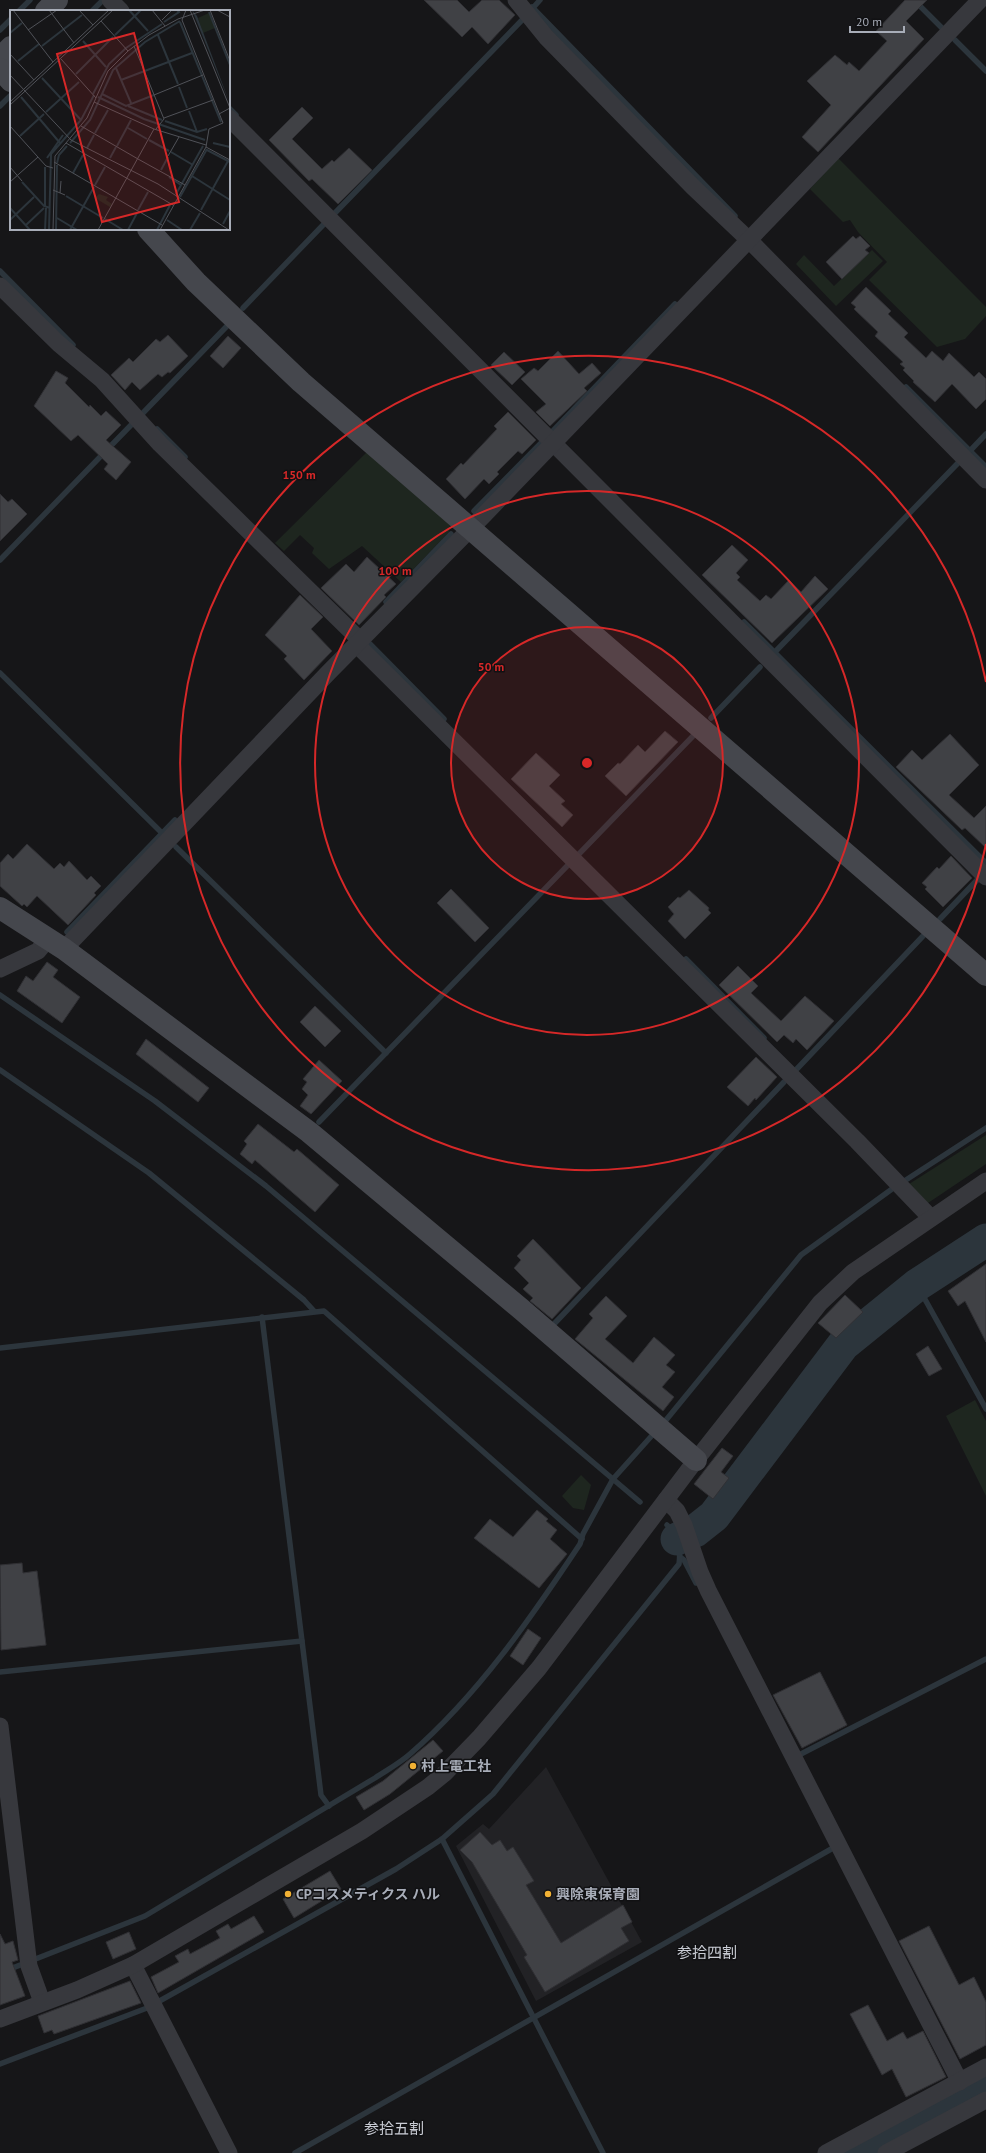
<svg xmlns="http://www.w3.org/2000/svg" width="986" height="2153" viewBox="0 0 986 2153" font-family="'PT Sans','Noto Sans JP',sans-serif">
<rect width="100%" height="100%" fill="#161618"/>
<path fill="#222225" d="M546,1767L642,1942L536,2001L456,1846L483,1824L489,1829Z"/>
<g fill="#1e261f">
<path d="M838,158L986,307V316L965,339L937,347L869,280L887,262L858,232L850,220L843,222L810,189Z"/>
<path d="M872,250L883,261L836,306L796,264L804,255L834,286Z"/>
<path d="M367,452L450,525L449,532L401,582L362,546L329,569L312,553L314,548L300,535L284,551L275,543Z"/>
<path d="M986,1135V1164L925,1205L906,1186Z"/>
<path d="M975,1400L986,1421V1496L946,1416Z"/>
<path d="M581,1475L591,1485L584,1510L573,1508L562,1496Z"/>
</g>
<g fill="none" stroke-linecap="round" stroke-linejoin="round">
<g stroke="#2c353c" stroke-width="5.5">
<path d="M914,0L944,30"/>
<path d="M532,7L735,216"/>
<path d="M532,9L540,0"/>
<path d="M19,11L30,0"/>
<path d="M92,11L103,0"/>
<path d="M0,30L11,19"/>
<path d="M955,40L986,71"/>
<path d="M0,106L10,96"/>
<path d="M229,108L236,115"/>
<path d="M333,215L524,18"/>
<path d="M0,271L73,345"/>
<path d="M243,308L324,224"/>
<path d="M906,387L986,467"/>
<path d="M141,415L227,326"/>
<path d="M157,429L185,457"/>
<path d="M549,435L675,304"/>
<path d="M968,453L986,434"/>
<path d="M474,511L542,442"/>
<path d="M0,560L133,423"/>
<path d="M386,602L451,534"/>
<path d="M744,622L986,863"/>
<path d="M370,644L444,719"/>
<path d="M773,654L958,463"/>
<path d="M0,673L164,835"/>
<path d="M711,718L760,667"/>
<path d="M176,847L386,1053"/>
<path d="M578,855L693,736"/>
<path d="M940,919L978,879"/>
<path d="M67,932L175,820"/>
<path d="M686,959L764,1038"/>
<path d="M0,995L155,1101L266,1186L640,1502"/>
<path d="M0,1070L149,1173L304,1300L314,1311"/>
<path d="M794,1072L923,936"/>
<path d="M319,1122L568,865"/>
<path d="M917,1285L986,1409"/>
<path d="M262,1317L321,1795L329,1806"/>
<path d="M554,1324L784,1082"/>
<path d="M0,1348L324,1311L582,1539"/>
<path d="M662,1425L801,1255L892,1189L986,1128"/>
<path d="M680,1557L684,1560L696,1583"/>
<path d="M0,1672L302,1641"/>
<path d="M799,1755L986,1659"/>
<path d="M442,1839L603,2153"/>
<path d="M0,1973L145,1916L375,1778C387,1770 400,1763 410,1754C478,1695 531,1618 580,1544L583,1534L613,1479L656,1431"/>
<path d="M0,2064L147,2008L396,1869L442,1839L493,1794L679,1564C681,1549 679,1535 667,1525"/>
<path d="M961,2094L964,2099"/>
<path d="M295,2153L833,1848"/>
</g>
<g stroke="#2c353c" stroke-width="33">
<path d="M677,1539L695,1531L714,1516L843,1345L917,1285L986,1240"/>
<path d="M859,2153L986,2087"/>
</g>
</g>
<g fill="#404145" stroke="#303034">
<path d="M424,0H457L469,12L482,0H499L515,15L488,44L472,27L462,37Z"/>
<path d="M905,0H927L906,21L924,39L818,152L802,137L831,105L807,81L835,55L847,65L849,62L859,71L887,41L876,31Z"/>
<path d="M302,107L313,118L292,139L322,169L332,160L334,162L349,148L372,170L338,204L312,179L309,181L269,140Z"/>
<path d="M853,236L856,239L860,236L870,246L865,250L869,253L842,279L826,262Z"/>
<path d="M866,287L891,311L888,314L908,333L904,337L926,358L932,351L943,361L949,353L974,377L979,372L986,379V399L976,409L952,384L935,402L913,382L914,381L903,370L905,368L900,364L903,362L875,336L878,332L854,309L856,307L851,303Z"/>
<path d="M168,335L188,356L170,373L168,372L162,377L158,374L140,390L132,382L125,390L111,375L129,358L133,362L156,339L160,342Z"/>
<path d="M228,336L241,348L223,368L210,356Z"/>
<path d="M558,351L579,374L592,363L601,373L584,388L587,391L550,426L536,412L546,404L521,379L534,368L538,371Z"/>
<path d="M504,352L525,372L512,385L491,365Z"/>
<path d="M56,371L68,378L65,383L89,407L90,405L101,416L106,411L121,425L106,440L131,462L116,480L104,469L108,464L78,435L71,441L34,406Z"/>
<path d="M508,412L536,440L522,454L518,451L497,472L499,474L489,484L484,479L465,499L446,479L461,463L463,465L497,429L494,426Z"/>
<path d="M0,494L8,502L12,499L27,514L0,541Z"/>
<path d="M732,545L748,560L736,573L740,577L737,580L760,601L766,595L771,599L789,580L801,592L815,576L828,589L772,643L702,575Z"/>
<path d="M367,557L396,584L384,595L386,597L359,625L321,588L346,564L354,572Z"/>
<path d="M300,595L323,617L311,629L332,651L304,680L284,659L287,656L265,635Z"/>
<path d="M665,731L678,742L626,796L605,776L618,763L620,764L638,745L645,752Z"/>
<path d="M950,734L979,765L949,795L974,818L986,806V848L965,828L962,830L896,767L912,750L922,760Z"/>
<path d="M536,753L560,775L549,786L565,801L561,804L573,815L562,827L511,779Z"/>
<path d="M27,844L54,869L60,863L64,867L69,861L87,880L91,876L101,886L94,893L96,895L68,925L37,896L27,907L24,904L22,906L0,886V863L8,854L13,859Z"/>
<path d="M951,856L972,878L943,907L925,889L927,887L922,883L937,867L939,869Z"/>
<path d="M451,889L489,928L475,942L437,903Z"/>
<path d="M689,890L709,908L708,910L711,913L685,939L668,921L674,914L668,907L678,897L680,898Z"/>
<path d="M47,962L58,970L53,977L80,997L62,1023L17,991L26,976L33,981Z"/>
<path d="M738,966L758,986L751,993L781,1021L805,996L834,1021L807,1050L796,1039L793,1043L784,1035L777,1042L719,985Z"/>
<path d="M315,1006L341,1031L325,1047L300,1022Z"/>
<path d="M146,1039L209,1088L198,1102L136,1054Z"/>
<path d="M756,1057L777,1077L756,1100L755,1098L748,1106L727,1087Z"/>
<path d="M319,1060L342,1081L311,1114L300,1106L308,1095L302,1089L307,1082L303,1079Z"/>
<path d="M258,1124L294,1152L297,1149L339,1185L315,1212L255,1160L252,1164L240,1154L247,1144L244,1141Z"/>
<path d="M533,1239L581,1288L552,1319L530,1301L533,1298L523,1289L529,1283L514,1268L521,1260L517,1256Z"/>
<path d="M986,1264V1342L965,1301L958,1306L948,1291Z"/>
<path d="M845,1295L863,1312L836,1338L818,1323Z"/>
<path d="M606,1296L627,1316L605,1339L633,1363L654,1337L675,1355L666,1365L675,1372L662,1387L674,1397L663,1411L575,1339L593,1318L589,1314Z"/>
<path d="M928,1346L942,1369L929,1376L916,1354Z"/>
<path d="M722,1448L733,1456L721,1472L729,1478L713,1499L694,1484Z"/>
<path d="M537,1510L548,1519L546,1521L557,1530L550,1539L567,1554L539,1588L474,1538L490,1519L513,1537Z"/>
<path d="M22,1563L23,1573L37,1571L46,1645L1,1650L0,1565Z"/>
<path d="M528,1629L541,1638L523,1665L510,1656Z"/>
<path d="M820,1672L847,1725L802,1748L773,1695Z"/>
<path d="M433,1740L443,1751L390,1794L364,1810L356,1797L383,1781Z"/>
<path d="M480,1832L492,1845L500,1840L507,1851L513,1847L534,1881L526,1885L561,1943L623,1905L632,1922L621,1928L629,1941L545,1992L524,1957L527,1955L472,1862L460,1850Z"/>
<path d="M330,1871L341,1889L294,1918L283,1899Z"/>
<path d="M254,1916L264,1932L158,1993L151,1977L179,1962L175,1956L188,1949L190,1954L220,1938L216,1931L228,1924L231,1929Z"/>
<path d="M929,1926L959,1985L974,1977L986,2002V2045L960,2059L899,1941Z"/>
<path d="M129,1932L136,1949L113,1959L106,1942Z"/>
<path d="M0,1934L5,1944L13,1941L18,1960L12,1962L25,1996L0,2005Z"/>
<path d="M130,1981L141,2003L54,2034L52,2030L44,2033L38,2016Z"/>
<path d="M868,2005L887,2041L903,2032L907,2039L923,2031L946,2077L906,2097L892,2069L882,2075L850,2014Z"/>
</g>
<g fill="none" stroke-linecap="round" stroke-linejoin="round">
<g stroke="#37383d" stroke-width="17">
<path d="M110,0L121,11"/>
<path d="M516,0L546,37L693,187L749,240L986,480"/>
<path d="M229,118L986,877"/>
<path d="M0,286L59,344L102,380L160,444L361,641"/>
<path d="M357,645L857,1141L931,1218"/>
<path d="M64,949L329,672L484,515L980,0"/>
<path d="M0,969L38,951L48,939"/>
<path d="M666,1500L677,1511L684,1525L700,1572L708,1590L960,2082"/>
<path d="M0,1726L29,1966L42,2002"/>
<path d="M133,1965L229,2153"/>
<path d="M0,2019L77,1990L133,1965L362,1831L428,1787L444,1774L479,1738L539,1668L696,1460L820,1303L853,1272L986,1181"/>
<path d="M826,2153L986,2067"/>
<path d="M886,2153L986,2100"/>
</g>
<g stroke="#45474d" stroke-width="22">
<path d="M46,11L57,0"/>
<path d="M0,58L11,47"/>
<path d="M0,69L11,81"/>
<path d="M148,229L196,282L301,382L986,975"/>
<path d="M0,908L64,949L309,1132L521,1309L696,1460"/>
</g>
</g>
<circle cx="587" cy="763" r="136" fill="#d62828" fill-opacity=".12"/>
<g fill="none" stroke="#d62828" stroke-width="2">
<circle cx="587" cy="763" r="136"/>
<circle cx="587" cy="763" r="272"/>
<path d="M986 844A407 407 0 1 1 986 682"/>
</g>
<g fill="#f2b134" stroke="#111113" stroke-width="1.5">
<circle cx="413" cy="1766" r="4"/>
<circle cx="288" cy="1894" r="4"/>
<circle cx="548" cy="1894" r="4"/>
</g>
<g text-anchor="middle" stroke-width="3" stroke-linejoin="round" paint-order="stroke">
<g font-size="14" font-weight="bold" fill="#a8adb8" stroke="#111113" text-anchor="start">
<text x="421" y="1771">村上電工社</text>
<text x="296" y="1899">CPコスメティクス ハル</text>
<text x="556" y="1899">興除東保育園</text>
</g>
<g font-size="15" fill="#c9ccd4" stroke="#111113">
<text x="707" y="1958">参拾四割</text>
<text x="394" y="2134">参拾五割</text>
</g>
</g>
<g transform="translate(10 10)">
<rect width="220" height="220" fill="#161618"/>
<path d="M199,3L205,18L193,23L194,26L186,8L192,20L188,8ZM89,184L101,188L98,187L96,190L102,194L100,197L85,188Z" fill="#1e261f"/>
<path d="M182,0L187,6L220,94Z" fill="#2c353c"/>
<path fill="none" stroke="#2c353c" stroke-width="2" d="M119,0L138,21M199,2L220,55M154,12L169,2L167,0M170,12L211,112M0,23L12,13M105,25L131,0M148,25L168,74M73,31L96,57M32,36L72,5M8,51L29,34M106,58L121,93M66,64L103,27M32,68L71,110M111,70L182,43M169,77L177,98M83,84L99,54L116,38L152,14M92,84L116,96L144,85M11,87L50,133M88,87L134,109L195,130M118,96L152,110M179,101L187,122M36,102L69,72M155,111L187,122L197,119M118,118L137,129M85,123L98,100M10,126L34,104M139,130L159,141M60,133L80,110L103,60L135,32L170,11M203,133L220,137M107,136L121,110M77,138L84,125M197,140L220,152M161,142L183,155M37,148L53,125M100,148L106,137M47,153L49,145L57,136M35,157V197M151,160L158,147M63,163L73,145M182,166L220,190M159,167L171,175M12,172L34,196L40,198M85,175L95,157M166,184L193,136M56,186L93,208M170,187L197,139M0,198L20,220M128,200L138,182M191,200L218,151M47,208L67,220M95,209L113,220M0,210L24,187M157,210L172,220M213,214L220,201M16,215L34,198M35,220L36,198M39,220L41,144L71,110L84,85M46,220L47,155M60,220L84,177M118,220L127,203M147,220L160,195M180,220L190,203"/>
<path fill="none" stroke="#505258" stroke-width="1" d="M3,0L43,52M39,0L64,33M69,0L83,15M142,0L155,16M180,0L220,98M200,0L220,51M207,0L220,7M152,10L162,0M91,11L118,41M18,20L47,0M124,36L154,109L146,119M0,44L24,70M51,49L86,88M0,65L61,130L148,174L219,220M144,85L193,65M0,92L99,0M84,92L144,119L196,135M0,95L103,0M209,104L220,98M154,108L203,90M0,116L36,156L43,158M71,116L128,149M56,133L163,195M196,137L220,150M158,146L169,127M128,149L175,175M44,152L152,215M0,157L12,171M0,172L28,147M43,180L55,185M50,183L51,171M43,220L45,146L77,108L98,61L118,41L139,25L168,9L195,0M88,220L144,119M150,220L196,137L199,119L213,113L172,10L176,0"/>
<path fill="#d62828" fill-opacity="0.15" stroke="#d62828" stroke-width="2" d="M124,23L169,192L92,212L47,44Z"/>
<rect width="220" height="220" fill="none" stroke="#a8adb8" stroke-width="2"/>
</g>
<circle cx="587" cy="763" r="6" fill="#d62828" stroke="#111113" stroke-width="2"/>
<g font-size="12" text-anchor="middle" font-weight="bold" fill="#d62828" stroke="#111113" stroke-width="3" stroke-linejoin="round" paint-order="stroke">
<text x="299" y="479">150 m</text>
<text x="395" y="575">100 m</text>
<text x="491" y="671">50 m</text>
</g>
<path d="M850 26v6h54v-6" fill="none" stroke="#a8adb8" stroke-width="2"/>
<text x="856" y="26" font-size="12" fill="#a8adb8" stroke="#111113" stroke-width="3" paint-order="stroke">20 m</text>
</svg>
